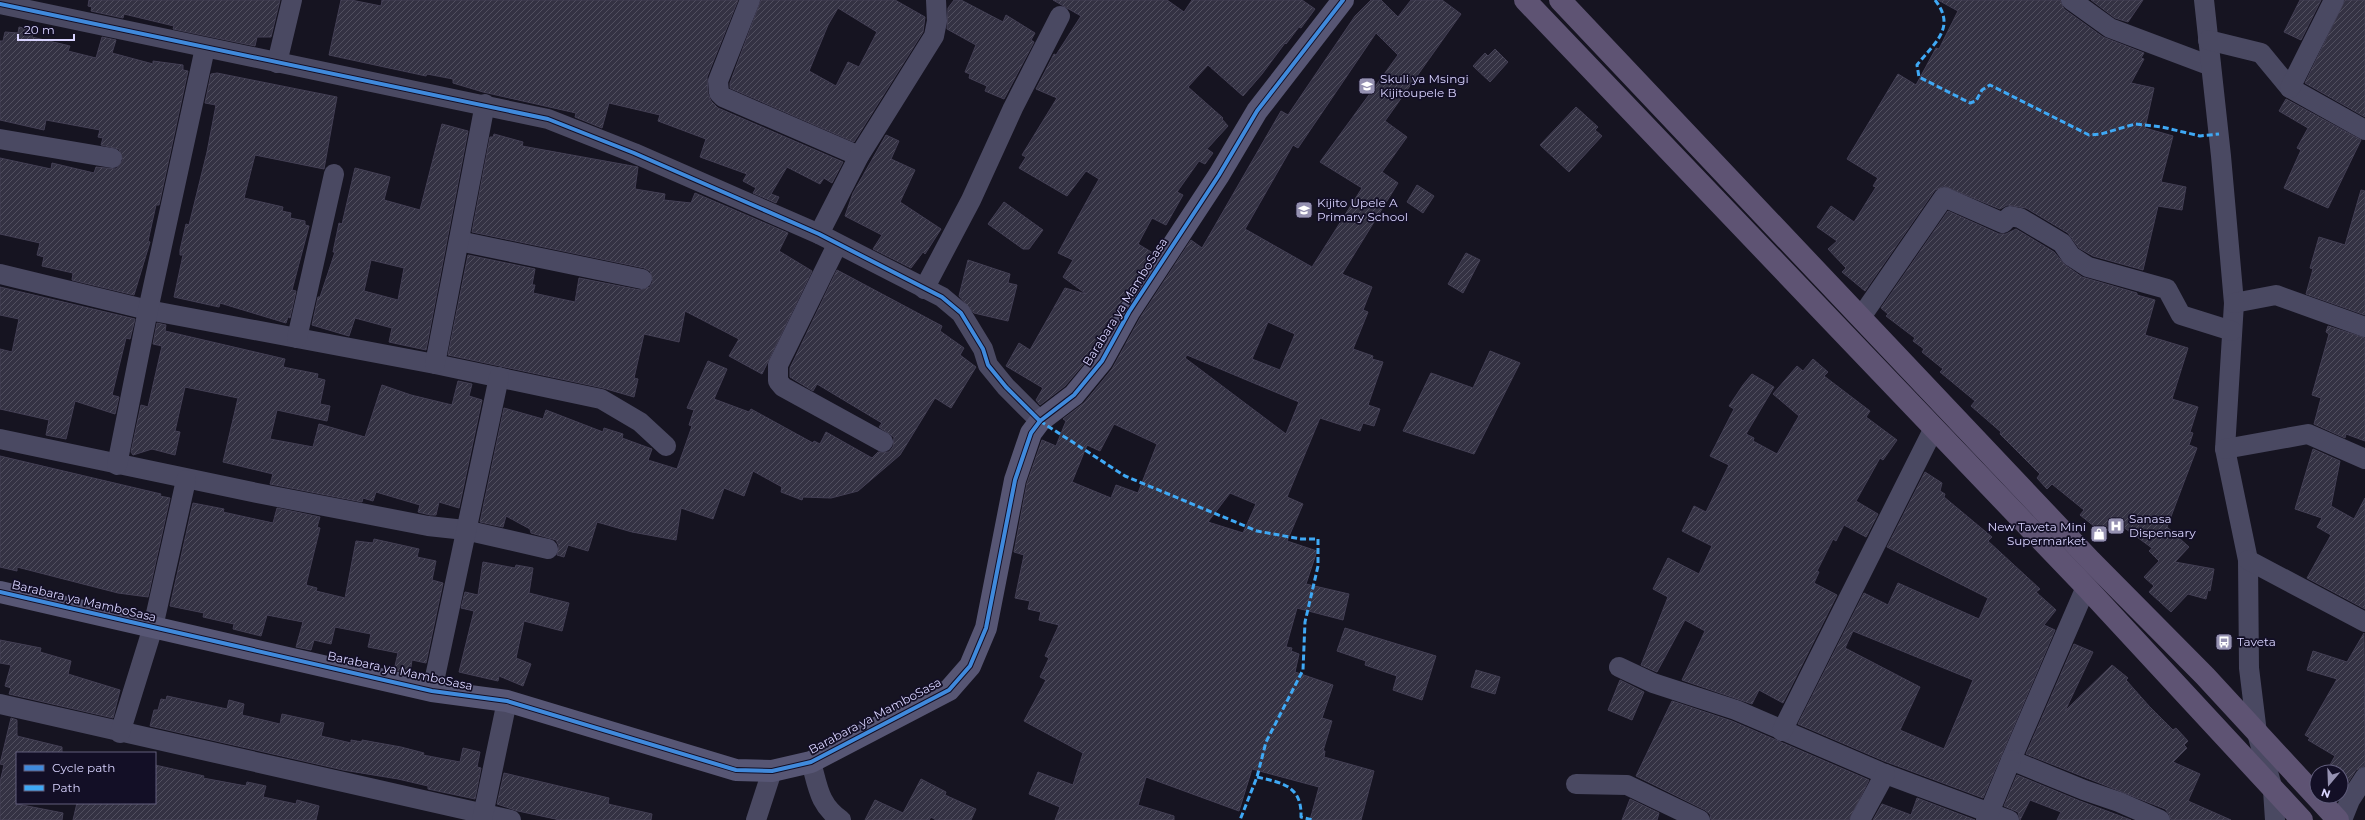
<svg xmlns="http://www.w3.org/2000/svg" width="2365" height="820" viewBox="0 0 2365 820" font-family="Montserrat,sans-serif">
<defs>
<pattern id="building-hatch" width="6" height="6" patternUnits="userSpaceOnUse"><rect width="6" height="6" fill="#343243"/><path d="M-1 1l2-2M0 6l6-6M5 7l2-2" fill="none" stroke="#514f5f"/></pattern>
</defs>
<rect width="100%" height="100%" fill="#161421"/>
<g fill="url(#building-hatch)" stroke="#433f54" fill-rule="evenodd">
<path d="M89,0H280L271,37H257L255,46L173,29L174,26L124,14L123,18L91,11L92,7L88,6Z"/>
<path d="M341,0H351L381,6L382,0H738L707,77L708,94L711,101L718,108L843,162L832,183L824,178L820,184L787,167L771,194L779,197L776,203L753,193L756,188L743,181L747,174L700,157L706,139L658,121L660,115L609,103L602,128L575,117L576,113L483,92L453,83V79L427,74L426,76L329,55Z"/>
<path d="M761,0H895L925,17L923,32L854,142L730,88V83ZM838,8L877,32L859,67L848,62L836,86L809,71L828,25Z"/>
<path d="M954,0H961L1003,22L1006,15L1035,33L1031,40L1034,42L1004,99L985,91L987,86L969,78L970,74L965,72L976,45L947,29L948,8Z"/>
<path d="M1053,0H1167L1184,12L1192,0H1302L1315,9L1301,28L1299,27L1286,44L1285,43L1262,74L1243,96L1208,65L1188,87L1223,118L1222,119L1228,126L1207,149L1213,153L1205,164L1199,161L1177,192L1183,195L1166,225L1152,218L1138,244L1153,253L1119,305L1092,354L1065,386L1040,405L1036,400L1043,388L1006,366L1019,343L1030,350L1065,288L1086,294L1063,277L1073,260L1058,253L1099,179L1086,171L1067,196L1019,168L1026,157L1022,155L1057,98L1036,89L1054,54L1056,55L1081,16Z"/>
<path d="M1371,0H1381L1398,17L1411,0H1442L1461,14L1385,121L1407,137L1382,172L1398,183L1342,274L1372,287L1363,310L1368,312L1353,349L1373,356L1372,359L1383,362L1368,405L1380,409L1374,426L1363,423L1360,431L1320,418L1287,497L1303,504L1287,541L1317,551L1306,584L1349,594L1343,620L1297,608L1286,647L1292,648L1291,651L1299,654L1295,672L1333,685L1322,718L1332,721L1323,751H1325L1324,757L1374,771L1361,820H1310L1319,787L1252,769L1239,811L1146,777L1138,805L1174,816V820H1055L1060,807L1029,794L1038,772L1073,785L1083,753L1024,721L1046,680L1040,677L1049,658L1045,656L1059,625L1039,620L1041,612L1028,609L1030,601L1015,598L1024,555L1014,552L1027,483L1042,440L1056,446L1066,421L1063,419L1084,403L1112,369L1140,318L1191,240L1202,248L1281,111L1288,115L1355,16ZM1376,33L1398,55L1320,162L1362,188L1312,267L1245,229L1293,145L1298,148ZM1268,322L1295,334L1280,370L1252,359ZM1187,355L1299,402L1286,434L1185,358ZM1114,424L1157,444L1138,493L1116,485L1111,498L1072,482L1087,445L1100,451ZM1230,493L1256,504L1243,533L1208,522Z"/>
<path d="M1938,0H2060L2064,9L2103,37L2144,53L2141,58L2144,59L2131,83L2154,88L2145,128L2173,136L2161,182L2186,187L2182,210L2158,206L2143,270L2093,256L2079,248L2068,233L2026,208L2007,205L2000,209L1944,186L1935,190L1865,291L1842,272L1846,268L1828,249L1837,241L1817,227L1831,206L1854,222L1876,187L1873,186L1878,178L1847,159L1898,74L1916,85L1936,48L1939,49L1958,11Z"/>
<path d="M2091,0H2143L2128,22L2115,18Z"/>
<path d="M2300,0H2321L2301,40L2284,32Z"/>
<path d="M2345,0H2365V117L2305,83Z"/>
<path d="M19,27L33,30L32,37L70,46L68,51L96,58L102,37L116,40L112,53L153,64V61L183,65V70L188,71L159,205H156L148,241L150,242L134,295L72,280L73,273L42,266L44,257L37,255L40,243L0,234V158L51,169L52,163L94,173L96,167L116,169L123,160L119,149L101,145L103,138L98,137L100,130L46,120L44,130L0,120V41H3L5,32L18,33Z"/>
<path d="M1495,49L1508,62L1490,82L1473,66L1485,53L1488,56Z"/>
<path d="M217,73L337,97L324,169L255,155L244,198L283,207L282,211L291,213L290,218L305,221V225L309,226L292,290L296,291L290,318L288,317L286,323L220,303L219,307L174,297L183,255H180V250L186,224L189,225L207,152L216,105L205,103L211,74Z"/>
<path d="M2286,99L2361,140L2328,208L2284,188L2301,150L2297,148L2308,128L2279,111Z"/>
<path d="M1576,107L1598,127L1595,130L1602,136L1569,172L1540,145Z"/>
<path d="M442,124L468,131L426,350L389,342L392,328L355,318L349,336L312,325L318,297H320L335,252H333L339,223L342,224L355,168L390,177L384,200L420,210ZM371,260L404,268L398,300L364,291Z"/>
<path d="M494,134L523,142L522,146L638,167L635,189L665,194L664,200L691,203L695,193L788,233L779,251L812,271L762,374L729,356L739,339L685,311L679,342L644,334L634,378L638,379L634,397L603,388L448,355L468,255L535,269L532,285H535L533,293L575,302L579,278L640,290L650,287L653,281L650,271L644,268L472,232L490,137H493Z"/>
<path d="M886,135L899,141L891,159L915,170L900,202L941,229L925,254L923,252L911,268L873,249L882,235L845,216L853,193Z"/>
<path d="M1417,185L1434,196L1423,213L1407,202Z"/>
<path d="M2361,190L2365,191V315L2306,294L2313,269L2310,268L2319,237L2345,245Z"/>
<path d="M1004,202L1043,230L1029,249H1023L988,224Z"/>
<path d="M1948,211L1999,234H2006L2016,229L2054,252L2065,265L2082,277L2137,293V295L2155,300L2145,335L2188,348L2172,399L2198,407L2190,432L2193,433L2189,445L2197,448L2167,527L2189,547L2175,562L2214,569L2210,591L2208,590L2206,599L2188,594L2171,612L2149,592L2154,586L2144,577L2159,561L2149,551L2152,548L2115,521L2104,534L2080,515L2084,510L2052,484L2047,489L2037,478L2040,474L2000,434L2001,432L1971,406L1975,401L1940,372L1943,369L1922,352L1924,349L1913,341L1915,338L1886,316L1888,314L1881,308Z"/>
<path d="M1466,253L1480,260L1463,293L1448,284Z"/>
<path d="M968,260L1010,274L1008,283L1017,285L1008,321L974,313L959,296Z"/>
<path d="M837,270L942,326L940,331L964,348L960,355L976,367L951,408L935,398L900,455L858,491L831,498L803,497L802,500L781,492L782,487L753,471L744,496L724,488L713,519L681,508L676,540L632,532L597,522L588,551L568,545L564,557L557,555L559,546L556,540L531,533L530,529L506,516L503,527L480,522L504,408L543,419L546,410L603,432L604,428L623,434L622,438L652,449L648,460L677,469L692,426L689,425L694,410L687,408L708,361L727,369L714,399L749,412L751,409L813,443L814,441L820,444L826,432L872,458L878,452H889L893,447L894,437L879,427L882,423L817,384L813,391L790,377V368Z"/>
<path d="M0,287L135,319L130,339L126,338L112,395L119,397L115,414L75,401L66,439L46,435L49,420L0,409V349L12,352L19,319L0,315Z"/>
<path d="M157,323L166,325L165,331L285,359L283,367L318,374L317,378L325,380L320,404L330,406L327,421L277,410L270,439L313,447L319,424L365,437L382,385L411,395L452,405L458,381L472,384L469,396L482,400L459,508L439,502L436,515H430L418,512L420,505L376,492L373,501L363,498L362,502L270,484L273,474L223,462L238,398L185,387L175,431L180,432L175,455L152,449L133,455L131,452L141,405L148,407L162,346L153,344Z"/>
<path d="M2328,326L2365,338V441L2346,434L2345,438L2314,424L2321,398L2312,395L2329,334L2326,332Z"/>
<path d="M1490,351L1520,363L1474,454L1403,431L1431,373L1473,388Z"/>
<path d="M1813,359L1828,372L1824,376L1870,411L1866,417L1897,440L1883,460L1880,458L1856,501L1878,514L1866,537L1844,525L1836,541L1833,539L1817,571L1819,572L1814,583L1837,595L1783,703L1759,690L1752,704L1682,680L1705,631L1685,620L1657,672L1641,665L1668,597L1653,589L1668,558L1699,574L1712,546L1682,531L1694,506L1706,512L1729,465L1710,456L1734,409L1729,406L1743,385L1752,374L1774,387L1746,434L1754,438L1753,441L1777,454L1799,416L1773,394L1797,366L1803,371Z"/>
<path d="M2313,449L2340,461L2331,506L2354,519L2365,498V609L2307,578L2331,535L2317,527L2322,518L2295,509Z"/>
<path d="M0,456L161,494L160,496L170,498L148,597L118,593L17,567V571L0,567Z"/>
<path d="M1925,472L1942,483L1940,491L1945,494L1944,497L1992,537L1988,541L2040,589L2036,592L2056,610L2044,625L2055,630L1983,798L1884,761L1798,724L1864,593L1888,605L1898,583L1979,619L1988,598L1887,547ZM1853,631L1973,680L1944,749L1900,730L1920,687L1845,648Z"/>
<path d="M193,503L224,509L223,512L273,523L277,508L320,517L317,527L320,528L306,585L317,588L316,591L345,598L356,541L373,543L374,539L419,549L417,557L436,561L432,580L443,583L426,663L412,660L410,673L394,670L398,653L368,647L371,634L335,627L331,644L314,640L311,650L296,647L303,622L267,615L261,636L233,629L234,624L203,617L204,613L170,606Z"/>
<path d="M483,562L515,568L516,565L533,568L529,593L569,603L562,631L524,621L516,658L531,664L523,686L499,676L498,681L459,672L474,611L461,608L465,592L478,595Z"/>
<path d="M1345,628L1436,656L1422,700L1393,690L1397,676L1365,665L1366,661L1337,651Z"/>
<path d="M2364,633L2365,766L2356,770L2344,789L2341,787V772H2326L2335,756L2308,740L2310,738L2305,735L2337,679L2307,670L2313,651L2347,662Z"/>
<path d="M0,640L41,648L40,652L71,661L68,674L120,690L113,718L9,694L11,688L5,686L11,665L0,663Z"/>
<path d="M2074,644L2093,652L2065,711L2112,665L2128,678L2126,680L2149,706L2173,730L2176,728L2188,741L2184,745L2187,748L2173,762L2200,774L2188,801L2231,820H2171L2169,814L2165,809L2026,754Z"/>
<path d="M1476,670L1500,677L1495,694L1471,687Z"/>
<path d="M1620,680L1644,692L1632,720L1608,710Z"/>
<path d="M167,696L227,709L229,700L244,704L242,715L280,724L282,714L324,723L321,736L351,743V740L362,742V740L401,747L424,753L423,755L460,762L463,748L480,752L477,767L481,768L475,799L428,789V786L398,779L343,770L150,726L154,710H158L161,699L166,700Z"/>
<path d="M1672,701L1732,721L1869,780L1849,820H1711L1710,814L1705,810L1636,776Z"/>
<path d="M11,718L17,720V736L62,747V753H17V804L63,813L62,820H0V782L4,765L0,764Z"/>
<path d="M155,765L204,776L203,778L246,786L247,782L266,786L263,797L296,804L297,800L319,806L316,820H73L77,803H155Z"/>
<path d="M504,773L609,798L608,804L652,814L651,820H560L518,811L497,804Z"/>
<path d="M2017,775L2080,801L2131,820H2057L2061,812L2030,800L2020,820L2018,812L2004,806Z"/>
<path d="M921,779L946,792L945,795L976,809L971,820H936L931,817L929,820H865L875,800L903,813Z"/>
<path d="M1917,798L1975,820H1873L1882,804L1911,815Z"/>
<path d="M1630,799L1659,813L1657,820H1622Z"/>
</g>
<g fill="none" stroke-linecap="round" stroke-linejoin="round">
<g stroke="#4a4962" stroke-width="20">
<path d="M750,0L718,81L719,93L723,97L859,156"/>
<path d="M2071,0L2110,28L2211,66"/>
<path d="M2204,0L2221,156L2234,303L2225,449L2248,560L2249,668L2257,733L2273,790L2275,820"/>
<path d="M0,4L548,119L634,153L819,234L942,297L961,313L983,349L988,365L1006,387L1040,421"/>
<path d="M2208,40L2261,53L2290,88L2365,130"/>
<path d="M277,63L292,0"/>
<path d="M2290,88L2334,0"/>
<path d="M0,139L112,158"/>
<path d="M819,234L859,156L934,36L937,21L936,0"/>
<path d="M459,241L642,279"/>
<path d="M837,245L778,365V381L783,387L883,442"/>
<path d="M0,274L148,310L435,364L601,399L640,422L666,446"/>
<path d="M924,289L971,200L1013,108L1060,16"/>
<path d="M2234,303L2276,295L2365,327"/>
<path d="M1861,317L1944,197L2003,223L2010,216L2020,218L2062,243L2071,256L2088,267L2167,289L2181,315L2232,331"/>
<path d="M297,338L334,174"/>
<path d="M435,364L485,104"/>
<path d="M0,439L257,493L428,526L465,530L548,549"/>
<path d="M2225,449L2308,434L2365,459"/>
<path d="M117,465L148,310L205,48"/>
<path d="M2248,560L2365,622"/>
<path d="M2086,587L2011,760L2084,790L2119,802L2160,820"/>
<path d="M1619,667L1653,683L1736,710L1880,772L2009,820"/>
<path d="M432,691L499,377"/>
<path d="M0,704L511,820"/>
<path d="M1782,731L1934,428"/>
<path d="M120,733L153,627L186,480"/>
<path d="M811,762C818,787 819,805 841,820"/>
<path d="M1576,784L1627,785L1700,820"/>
<path d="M482,820L507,701"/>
<path d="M756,820L772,771"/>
<path d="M1860,820L1885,774"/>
<path d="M1986,820L2011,760"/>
<path d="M2342,820L2350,800L2365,777"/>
</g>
<path stroke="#575674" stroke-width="22" d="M0,592L432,691L507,701L736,770L772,771L811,762L949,690L970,666L986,628L1015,480L1031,433L1040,421L1074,395L1102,361L1129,312L1219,175L1257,111L1343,0"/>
<g stroke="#5e5373" stroke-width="22">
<path d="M1525,0L2086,587L2302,820"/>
<path d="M1560,0L2091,561L2205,676L2338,820"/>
</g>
<g stroke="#3fa9f5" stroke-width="3" stroke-dasharray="6 3" stroke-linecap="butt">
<path d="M1935,0C1957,28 1934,43 1917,65L1919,77L1970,103L1976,101L1982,90L1990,85L2089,135L2101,134L2135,124L2162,127L2200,136L2219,134"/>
<path d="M1040,421L1125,476L1257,531L1301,539H1318V566L1305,622L1303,670L1266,742L1257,777L1240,820"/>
<path d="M1257,777C1283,783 1302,786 1301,817L1313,820"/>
</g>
<g stroke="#130f26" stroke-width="6">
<g id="cycleway">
<path d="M0,4L548,119L634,153L819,234L942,297L961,313L983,349L988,365L1006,387L1040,421"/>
<path d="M0,592L432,691L507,701L736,770L772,771L811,762L949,690L970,666L986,628L1015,480L1031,433L1040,421L1074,395L1102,361L1129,312L1219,175L1257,111L1343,0"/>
</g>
</g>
<use href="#cycleway" stroke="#408adc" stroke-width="4"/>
</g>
<defs>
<g id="school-square" transform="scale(0.9)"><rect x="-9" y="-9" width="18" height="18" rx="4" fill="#9591b1" stroke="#130f26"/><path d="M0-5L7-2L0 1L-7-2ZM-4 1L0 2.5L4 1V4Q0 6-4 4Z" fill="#fff"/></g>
<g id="hospital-square" transform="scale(0.9)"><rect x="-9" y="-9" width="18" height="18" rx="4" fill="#9591b1" stroke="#130f26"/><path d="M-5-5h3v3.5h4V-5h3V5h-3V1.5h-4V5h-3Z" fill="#fff"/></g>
<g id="shop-square" transform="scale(0.9)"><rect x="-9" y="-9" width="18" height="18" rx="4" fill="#9591b1" stroke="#130f26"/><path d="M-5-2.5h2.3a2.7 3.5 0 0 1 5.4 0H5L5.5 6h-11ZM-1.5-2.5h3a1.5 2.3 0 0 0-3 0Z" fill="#fff"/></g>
<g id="bus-square" transform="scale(0.9)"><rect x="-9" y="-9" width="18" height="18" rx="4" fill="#9591b1" stroke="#130f26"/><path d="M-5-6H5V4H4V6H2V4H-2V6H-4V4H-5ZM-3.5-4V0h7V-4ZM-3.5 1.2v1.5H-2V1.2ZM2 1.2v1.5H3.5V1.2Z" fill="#fff"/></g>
</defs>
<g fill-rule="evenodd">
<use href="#school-square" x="1367" y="86"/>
<use href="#school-square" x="1304" y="210"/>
<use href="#hospital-square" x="2116" y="526"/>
<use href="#shop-square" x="2099" y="534"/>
<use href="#bus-square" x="2224" y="642"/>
</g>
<g text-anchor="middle" stroke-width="3.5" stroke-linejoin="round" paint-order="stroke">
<g font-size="12" fill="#d9d4ff" stroke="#130f26" text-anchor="start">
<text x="1380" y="83">Skuli ya Msingi<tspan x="1380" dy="14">Kijitoupele B</tspan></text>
<text x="1317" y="207">Kijito Upele A<tspan x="1317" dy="14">Primary School</tspan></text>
<text x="2129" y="523">Sanasa<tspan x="2129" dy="14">Dispensary</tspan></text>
<text x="2086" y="531" text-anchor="end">New Taveta Mini<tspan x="2086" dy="14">Supermarket</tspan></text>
<text x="2237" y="646">Taveta</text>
</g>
<g font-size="12" fill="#d9d4ff" stroke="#130f26">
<text transform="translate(1125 302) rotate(-58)" y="4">Barabara ya MamboSasa</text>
<text transform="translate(84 601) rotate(13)" y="4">Barabara ya MamboSasa</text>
<text transform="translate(400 671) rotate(12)" y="4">Barabara ya MamboSasa</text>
<text transform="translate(875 716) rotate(-28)" y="4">Barabara ya MamboSasa</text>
</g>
</g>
<rect x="16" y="752" width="140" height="52" fill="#130f26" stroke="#625e7d"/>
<rect x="24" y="765" width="20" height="6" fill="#408adc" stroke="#625e7d"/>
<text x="52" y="772" font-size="12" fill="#d9d4ff">Cycle path</text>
<rect x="24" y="785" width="20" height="6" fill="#3fa9f5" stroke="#625e7d"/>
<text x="52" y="792" font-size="12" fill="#d9d4ff">Path</text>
<g transform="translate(2329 784) rotate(199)"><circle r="19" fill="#130f26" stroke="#625e7d"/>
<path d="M0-3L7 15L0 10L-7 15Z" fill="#9591b1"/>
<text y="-6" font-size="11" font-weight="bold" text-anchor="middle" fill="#d9d4ff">N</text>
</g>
<path d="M18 34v6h56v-6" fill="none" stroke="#d9d4ff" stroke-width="2"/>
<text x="24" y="34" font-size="12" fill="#d9d4ff" stroke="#130f26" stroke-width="3" paint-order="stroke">20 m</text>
</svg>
